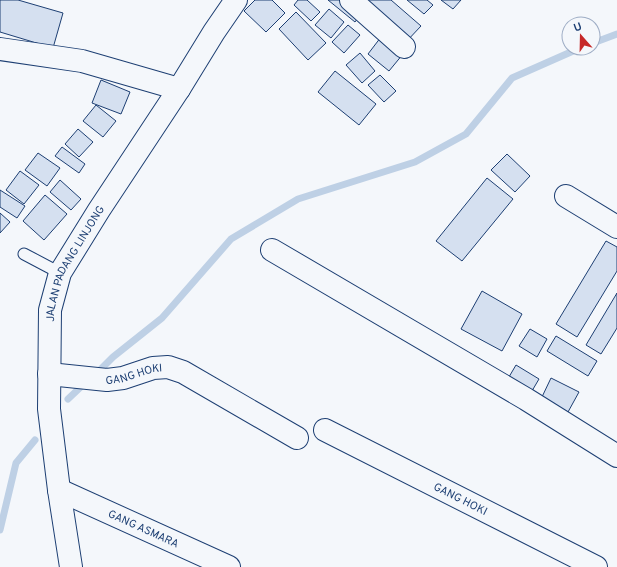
<svg xmlns="http://www.w3.org/2000/svg" width="617" height="567" viewBox="0 0 617 567" font-family="Overpass,sans-serif">
<rect width="100%" height="100%" fill="#f4f7fb"/>
<g fill="none" stroke-linecap="round" stroke-linejoin="round">
<g stroke="#bed0e5" stroke-width="7">
<path d="M593,43L617,34"/>
<path d="M96,374L113,357L162,318L231,239L298,199L415,162L466,134L512,78L580,48"/>
<path d="M68,399L86,382"/>
<path d="M0,530L16,463L35,440"/>
</g>
</g>
<g fill="#d5e0f0" stroke="#1d3f73">
<path d="M0,0H18L63,13L53,48L0,32Z"/>
<path d="M255,0H272L285,13L266,32L244,11Z"/>
<path d="M298,0H307L320,12L311,21L294,5Z"/>
<path d="M328,0H342L360,15L355,22Z"/>
<path d="M356,0H391L421,26L405,43Z"/>
<path d="M407,0H427L433,5L424,14Z"/>
<path d="M441,0H461L453,9Z"/>
<path d="M329,9L344,22L331,38L315,25Z"/>
<path d="M296,12L326,43L308,60L279,29Z"/>
<path d="M348,25L360,35L344,53L332,42Z"/>
<path d="M381,37L403,54L389,71L368,54Z"/>
<path d="M360,53L375,71L362,83L346,65Z"/>
<path d="M335,71L376,104L359,125L318,92Z"/>
<path d="M380,75L396,91L384,102L368,85Z"/>
<path d="M101,80L130,92L121,114L92,103Z"/>
<path d="M96,105L116,121L103,137L83,121Z"/>
<path d="M78,129L93,142L79,157L65,144Z"/>
<path d="M62,147L85,164L79,173L55,156Z"/>
<path d="M38,153L60,168L47,186L25,170Z"/>
<path d="M507,154L530,176L515,192L491,170Z"/>
<path d="M20,171L39,185L24,204L6,190Z"/>
<path d="M487,178L513,199L462,261L436,241Z"/>
<path d="M60,180L81,199L71,210L50,192Z"/>
<path d="M0,190L25,206L17,218L0,207Z"/>
<path d="M45,195L67,214L44,240L23,221Z"/>
<path d="M0,213L10,222L0,233Z"/>
<path d="M606,241L617,247V271L577,337L556,324Z"/>
<path d="M482,291L522,314L502,351L461,329Z"/>
<path d="M617,293V328L601,354L586,345Z"/>
<path d="M530,329L547,339L537,357L519,346Z"/>
<path d="M556,336L597,361L588,376L547,351Z"/>
<path d="M516,365L539,379L529,396L506,382Z"/>
<path d="M551,378L579,392L568,412L541,399Z"/>
</g>
<g fill="none" stroke-linecap="round" stroke-linejoin="round">
<g stroke="#1d3f73" stroke-width="13">
<path id="lane" d="M24,254L60,273"/>
</g>
<g stroke="#1d3f73" stroke-width="24">
<g id="street">
<path d="M351,0L404,47"/>
<path d="M0,49L82,61L179,89"/>
<path d="M566,196L617,227"/>
<path d="M272,250L526,399L617,456"/>
<path id="s1" d="M49,374L107,380L123,378L153,368L168,367L183,372L297,438"/>
<path id="s2" d="M325,430L596,567"/>
<path id="s3" d="M59,490L229,567"/>
</g>
</g>
<g stroke="#1d3f73" stroke-width="24">
<g id="secondary">
<path id="s4" d="M71,567L59,490L49,409L50,310L60,273L99,210L179,89L214,32L236,0"/>
</g>
</g>
<use href="#lane" stroke="#f4f7fb" stroke-width="11"/>
<use href="#street" stroke="#f4f7fb" stroke-width="22"/>
<use href="#secondary" stroke="#f4f7fb" stroke-width="22"/>
</g>
<g text-anchor="middle" stroke-width="3" stroke-linejoin="round" paint-order="stroke">
<g font-size="11" fill="#1d3f73" stroke="#f4f7fb">
<text dy="4" stroke="none"><textPath href="#s4" startOffset="311">JALAN PADANG LINJONG</textPath></text>
<text dy="4" stroke="none"><textPath href="#s1" startOffset="86">GANG HOKI</textPath></text>
<text dy="4" stroke="none"><textPath href="#s2" startOffset="152">GANG HOKI</textPath></text>
<text dy="4" stroke="none"><textPath href="#s3" startOffset="93">GANG ASMARA</textPath></text>
</g>
</g>
<g transform="translate(581 36) rotate(340)"><circle r="19" fill="#f4f7fb" stroke="#9eadc5"/>
<path d="M0-3L7 15L0 10L-7 15Z" fill="#c62828"/>
<text y="-6" font-size="11" font-weight="bold" text-anchor="middle" fill="#1d3f73">U</text>
</g>
</svg>
